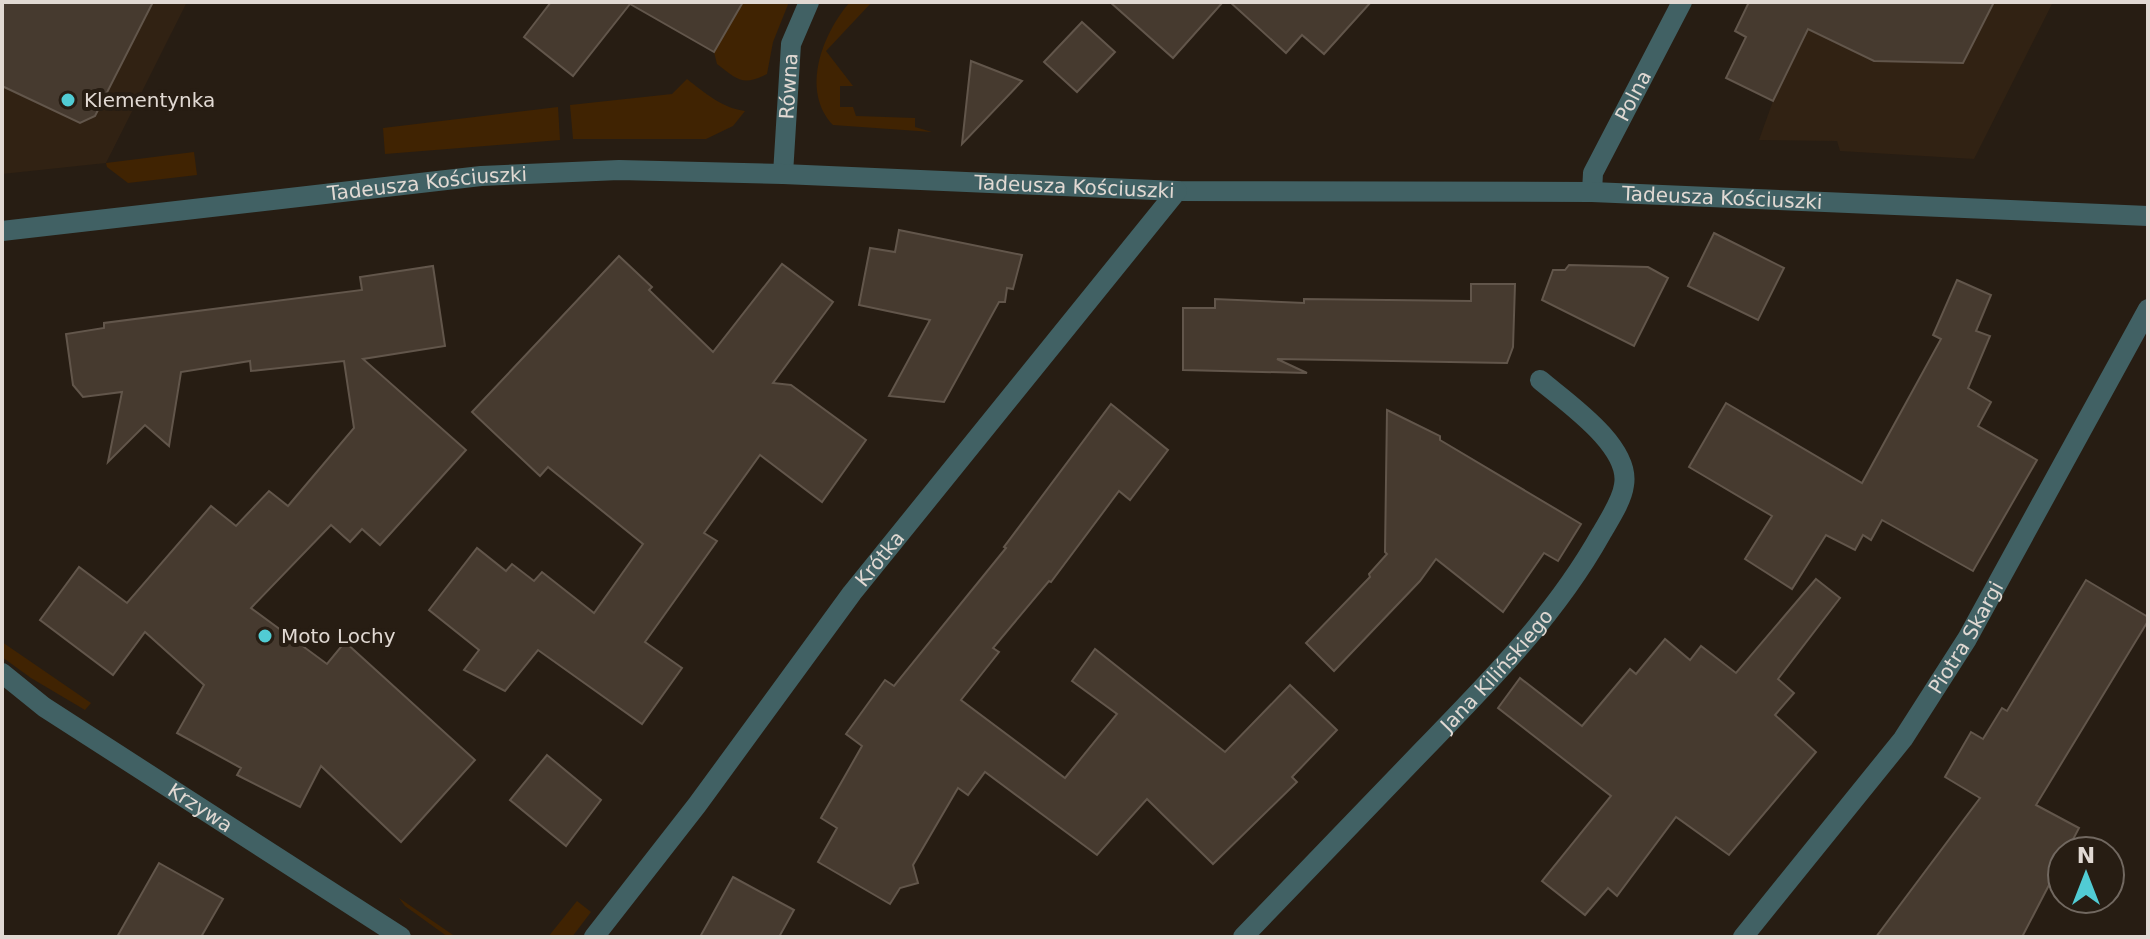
<svg xmlns="http://www.w3.org/2000/svg" width="2150" height="939" viewBox="0 0 2150 939" font-family="'DejaVu Sans',sans-serif">
<rect width="100%" height="100%" fill="#271d13"/>
<g fill="#312213">
<path d="M2,2H187L106,163L2,174Z"/>
<path d="M1821,2H2053L1974,159L1840,151L1837,141L1759,140L1773,101Z"/>
</g>
<g fill="#402302">
<path d="M743,2H789L773,42L767,74C742,87 737,79 717,64L714,52Z"/>
<path d="M850,2H872L826,51L853,86H840V107H853L856,116L915,118V127L932,132L833,125C800,90 823,33 850,2Z"/>
<path d="M687,79C705,93 722,108 745,111L733,126L706,139H573L570,105L672,94Z"/>
<path d="M558,107L560,140L385,154L383,128Z"/>
<path d="M194,152L197,175L128,183L107,167L106,163Z"/>
<path d="M2,642L91,703L85,710L31,678L2,657Z"/>
<path d="M399,898L456,937H448L405,906Z"/>
<path d="M577,901L591,912L572,937H548Z"/>
</g>
<g fill="#463a2f" stroke="#62564b" stroke-width="2">
<path d="M2,2H153L95,116L80,123L2,86Z"/>
<path d="M551,2H743L714,52L630,4L573,76L524,37Z"/>
<path d="M1110,2H1223L1173,58Z"/>
<path d="M1230,2H1371L1324,54L1302,35L1286,53Z"/>
<path d="M1749,2H1994L1963,63L1874,61L1808,29L1773,101L1726,78L1746,37L1735,31Z"/>
<path d="M1082,22L1115,52L1077,92L1044,62Z"/>
<path d="M971,61L1022,81L962,144Z"/>
<path d="M899,230L1022,255L1013,289L1007,288L1005,302H999L944,402L889,396L930,320L859,305L870,248L895,252Z"/>
<path d="M1714,233L1784,268L1758,320L1688,286Z"/>
<path d="M619,256L652,287L649,290L713,352L782,264L833,302L773,383L791,385L866,440L822,502L760,455L704,533L717,541L645,642L682,668L642,724L538,650L505,691L464,670L479,650L429,610L477,548L506,571L512,564L534,581L542,572L594,613L643,544L548,467L540,476L472,412Z"/>
<path d="M1569,265L1648,267L1668,278L1634,346L1542,300L1553,270H1565Z"/>
<path d="M433,266L445,346L363,359L466,450L380,545L362,529L350,542L331,525L251,608L327,664L345,642L475,760L401,842L321,766L300,807L237,775L241,768L177,733L204,685L145,632L113,675L40,620L79,567L127,603L211,506L236,526L269,491L288,506L354,428L344,361L251,371L250,361L181,372L169,446L145,425L108,462L122,392L83,397L73,385L66,334L104,328V323L362,290L360,277Z"/>
<path d="M1957,280L1991,295L1976,331L1990,336L1968,388L1991,402L1978,426L2037,460L1973,571L1882,520L1871,540L1863,535L1855,550L1826,535L1792,589L1745,559L1772,516L1689,467L1726,403L1862,483L1941,339L1933,335Z"/>
<path d="M1471,284H1515L1513,347L1507,363L1277,359L1307,373L1183,370V308H1215V299L1304,303V299L1471,301Z"/>
<path d="M1111,404L1168,450L1130,500L1119,491L1051,582L1049,581L993,648L999,652L961,700L1065,778L1117,714L1072,681L1095,649L1225,752L1290,685L1337,730L1292,777L1297,782L1213,864L1147,799L1097,855L985,772L968,795L958,788L913,865L918,883L900,888L890,904L818,862L837,828L821,818L862,746L846,734L885,680L894,686L1006,548L1004,547Z"/>
<path d="M1387,410L1440,436V440L1581,524L1558,561L1544,553L1503,612L1436,559L1420,581L1334,671L1306,643L1370,577L1369,574L1387,554L1385,552Z"/>
<path d="M1816,579L1840,598L1778,679L1794,693L1775,715L1816,752L1729,855L1676,817L1617,896L1608,888L1585,915L1542,881L1611,796L1498,708L1520,678L1582,726L1630,669L1636,674L1665,639L1690,660L1701,646L1736,673Z"/>
<path d="M2086,580L2148,617V621L2036,805L2079,828L2067,851H2062V860L2022,937H1876L1980,798L1945,777L1971,732L1983,739L2002,708L2007,711Z"/>
<path d="M547,755L601,800L566,846L510,800Z"/>
<path d="M159,863L223,899L201,937H117Z"/>
<path d="M733,877L794,910L779,937H700Z"/>
</g>
<g fill="none" stroke-linecap="round" stroke-linejoin="round">
<g stroke="#416164" stroke-width="20">
<path id="s1" d="M783,174L791,44L809,2"/>
<path id="s2" d="M1592,192L1593,173L1682,2"/>
<path id="s3" d="M2,231L481,176L619,170L783,174L1177,191L1592,192L2148,216"/>
<path id="s4" d="M2,673L44,707L401,937"/>
<path id="s5" d="M594,937L697,805L852,593L1177,191"/>
<path id="s6" d="M1243,937C1303,874 1364,812 1424,749C1489,682 1555,616 1601,534C1609,520 1622,501 1624,485C1631,446 1566,402 1540,380"/>
<path id="s7" d="M1743,937L1903,739L1967,639L2148,309"/>
</g>
</g>
<g fill="#51ccd4" stroke="#271d13" stroke-width="3">
<circle cx="68" cy="100" r="8"/>
<circle cx="265" cy="636" r="8"/>
</g>
<g text-anchor="middle" stroke-width="8" stroke-linejoin="round" paint-order="stroke">
<g font-size="20" fill="#e1d9d3" stroke="#271d13">
<text dy="7" stroke="none"><textPath href="#s1" startOffset="88">Równa</textPath></text>
<text dy="7" stroke="none"><textPath href="#s2" startOffset="106">Polna</textPath></text>
<text dy="7" stroke="none"><textPath href="#s3" startOffset="428">Tadeusza Kościuszki</textPath></text>
<text dy="7" stroke="none"><textPath href="#s3" startOffset="1076">Tadeusza Kościuszki</textPath></text>
<text dy="7" stroke="none"><textPath href="#s3" startOffset="1724">Tadeusza Kościuszki</textPath></text>
<text dy="7" stroke="none"><textPath href="#s5" startOffset="474">Krótka</textPath></text>
<text dy="7" stroke="none"><textPath href="#s7" startOffset="374">Piotra Skargi</textPath></text>
<text dy="7" stroke="none"><textPath href="#s6" startOffset="368">Jana Kilińskiego</textPath></text>
<text dy="7" stroke="none"><textPath href="#s4" startOffset="240">Krzywa</textPath></text>
</g>
<g font-size="20" fill="#e1d9d3" stroke="#271d13" text-anchor="start">
<text x="84" y="107">Klementynka</text>
<text x="281" y="643">Moto Lochy</text>
</g>
</g>
<rect width="2150" height="939" fill="none" stroke="#e1d9d3" stroke-width="8"/>
<g transform="translate(2086 875)"><circle r="38" fill="#271d13" stroke="#716860" stroke-width="2"/>
<path d="M0-6L14 30L0 20L-14 30Z" fill="#51ccd4"/>
<text y="-12" font-size="22" font-weight="bold" text-anchor="middle" fill="#e1d9d3">N</text>
</g>
</svg>
